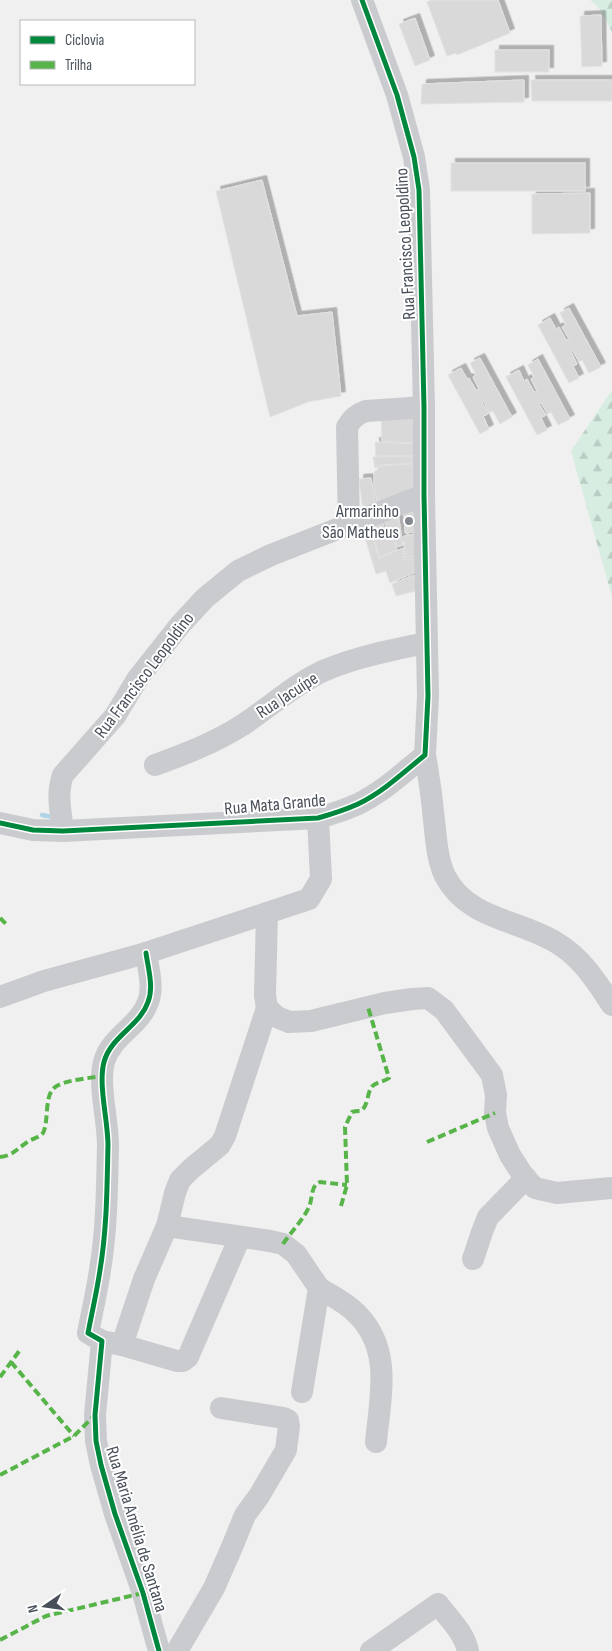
<svg xmlns="http://www.w3.org/2000/svg" width="612" height="1651" viewBox="0 0 612 1651" font-family="'Sofia Sans Condensed',sans-serif">
<defs>
<pattern id="forest-firs" width="22" height="20" patternUnits="userSpaceOnUse" patternTransform="scale(1.25)"><rect width="22" height="20" fill="#d7ede2"/><path d="M5 1l3.5 6h-7zM16 11l3.5 6h-7z" fill="#bacdc4"/></pattern>
<filter id="shadow"><feDropShadow dx="4.5" dy="-4.5" stdDeviation="0" flood-color="#0004"/></filter>
</defs>
<rect width="100%" height="100%" fill="#f0f0f0"/>
<g fill="url(#forest-firs)">
<path d="M590,0H612V32L599,8Z"/>
<path d="M612,390V597L571,451Z"/>
</g>
<g fill="none" stroke-linecap="round" stroke-linejoin="round">
<path stroke="#b0d4e6" stroke-width="4.5" d="M42,815L52,817"/>
</g>
<g fill="#d9d9da" stroke="#e2e2e3" filter="url(#shadow)">
<path d="M432,0H498L510,33L457,55L456,53L447,56L427,2Z"/>
<path d="M601,15L602,66L582,67L580,16Z"/>
<path d="M415,18L430,60L415,66L399,24Z"/>
<rect x="495" y="50" width="54" height="22"/>
<path d="M524,80V102L421,104L422,84Z"/>
<path d="M531,80H612V101H532Z"/>
<rect x="451" y="163" width="134" height="28"/>
<path d="M262,180L297,316L332,312L341,396L308,402L270,417L216,191Z"/>
<path d="M590,193V233L532,234V194Z"/>
<path d="M569,308L601,367L589,373L582,360L579,362L573,351L571,352L577,364L573,366L579,378L569,383L538,325L550,318L556,329L559,327L566,340L569,339L562,327L566,325L560,313Z"/>
<path d="M480,358L512,417L500,424L493,411L489,413L484,401L482,402L488,414L483,416L489,429L480,434L448,375L461,368L467,379L469,378L476,390L479,389L473,377L476,375L470,363Z"/>
<path d="M538,359L570,419L558,425L551,412L548,414L541,403L539,404L546,415L541,418L547,430L537,435L506,377L519,370L524,381L527,379L534,392L537,391L531,379L534,377L528,365Z"/>
<path d="M416,414V443L382,441L381,415Z"/>
<path d="M375,442L414,444L413,456H376Z"/>
<path d="M413,456V463L381,465L375,468L373,457Z"/>
<path d="M413,464V490L378,507L374,487V472L382,466Z"/>
<path d="M371,478L376,507L363,511L359,479Z"/>
<path d="M404,510H413L414,532L405,533Z"/>
<path d="M398,514L403,545L397,547L394,534L388,535L384,519Z"/>
<path d="M382,521L387,537L392,536L397,550L379,557L371,525Z"/>
<path d="M370,528L379,558L404,548V560L417,558L418,571L390,583L386,571L376,574L363,531Z"/>
<path d="M415,534L417,556L405,558L404,536Z"/>
<path d="M414,575L416,591L396,596L392,584Z"/>
</g>
<g fill="none" stroke-linecap="round" stroke-linejoin="round">
<g stroke="#cacbce" stroke-width="22">
<path d="M349,526L347,427C352,418 357,414 366,411L424,407"/>
<path d="M425,755C429,777 432,798 434,820C436,838 437,859 445,876C468,920 518,919 557,943C582,958 596,981 612,1005"/>
<path d="M155,765C185,754 214,743 241,726C269,708 293,685 323,671C356,657 391,650 426,643"/>
<path d="M0,823L33,830L63,831L318,818C332,814 345,810 358,804C383,792 404,772 425,755L428,696L424,495V407L419,190L414,157L397,95L362,0"/>
<path d="M63,831C61,812 56,794 63,775L115,716L138,678L180,625L205,598L238,571L271,555L424,495"/>
<path d="M267,913L265,995L267,1008L277,1017L289,1022L311,1021L385,1003L412,999L428,998L444,1010L492,1075L496,1095L495,1113L498,1128L510,1155L524,1177L535,1188L557,1193L612,1188"/>
<path d="M146,953C148,968 154,987 148,1002C140,1026 111,1036 104,1062C98,1084 108,1121 108,1145C107,1187 107,1228 100,1270C97,1291 92,1312 88,1333L102,1341L95,1415L96,1441L101,1465L115,1514L143,1593L159,1651"/>
<path d="M0,997L44,981L146,953L309,899L321,879L318,818"/>
<path d="M167,1226L270,1241L283,1244L296,1254L319,1288L302,1392"/>
<path d="M473,1259L482,1232L488,1217L526,1178"/>
<path d="M319,1288C332,1296 347,1303 357,1314C393,1350 380,1397 376,1442"/>
<path d="M102,1341L122,1345L144,1279L167,1226L175,1193L180,1180L191,1169L220,1145L225,1136L267,1008"/>
<path d="M122,1345L177,1361H183L188,1357L240,1237"/>
<path d="M177,1651L214,1588L232,1547L245,1515L259,1496L286,1450L289,1426L288,1420L284,1418L221,1408"/>
<path d="M371,1651L438,1604C449,1619 464,1632 468,1651"/>
</g>
<g stroke="#57b448" stroke-width="4" stroke-dasharray="8 4" stroke-linecap="butt">
<path d="M0,918L8,926"/>
<path d="M427,1142L495,1113"/>
<path d="M0,1157C12,1156 17,1149 26,1143C31,1139 39,1138 43,1133C49,1122 44,1097 54,1088C62,1080 91,1078 103,1076"/>
<path d="M341,1206L347,1185L345,1127L352,1112C355,1111 358,1111 360,1111C368,1108 367,1094 371,1088C374,1082 384,1082 389,1078L368,1007"/>
<path d="M283,1244C291,1232 303,1220 309,1207C313,1198 310,1186 320,1182L347,1185"/>
<path d="M11,1362L74,1436"/>
<path d="M0,1377L20,1350"/>
<path d="M0,1475L74,1436L95,1415"/>
<path d="M0,1640L46,1616L143,1593"/>
</g>
<g stroke="#fff" stroke-width="8">
<g id="cycleway">
<path d="M0,823L33,830L63,831L318,818C332,814 345,810 358,804C383,792 404,772 425,755L428,696L424,495V407L419,190L414,157L397,95L362,0"/>
<path d="M146,953C148,968 154,987 148,1002C140,1026 111,1036 104,1062C98,1084 108,1121 108,1145C107,1187 107,1228 100,1270C97,1291 92,1312 88,1333L102,1341L95,1415L96,1441L101,1465L115,1514L143,1593L159,1651"/>
</g>
</g>
<use href="#cycleway" stroke="#00873e" stroke-width="5"/>
</g>
<circle fill="#83888e" stroke="#fff" stroke-width="2" cx="409" cy="521" r="5"/>
<g text-anchor="middle" stroke-width="4" stroke-linejoin="round" paint-order="stroke">
<g font-size="18" fill="#49505a" stroke="#fff">
<text transform="translate(405 244) rotate(-93)" y="6">Rua Francisco Leopoldino</text>
<text transform="translate(144 675) rotate(-53)" y="6">Rua Francisco Leopoldino</text>
<text transform="translate(287 695) rotate(-33)" y="6">Rua Jacuípe</text>
<text transform="translate(275 804) rotate(-5)" y="6">Rua Mata Grande</text>
<text transform="translate(137 1529) rotate(73)" y="6">Rua Maria Amélia de Santana</text>
</g>
<g font-size="18" fill="#49505a" stroke="#fff" text-anchor="end">
<text x="399" y="517">Armarinho<tspan x="399" dy="21">São Matheus</tspan></text>
</g>
</g>
<rect x="20" y="20" width="175" height="65" fill="#ffffff" stroke="#b6b9bd"/>
<rect x="30" y="36" width="25" height="8" fill="#00873e" stroke="#b6b9bd"/>
<text x="65" y="45" font-size="15" fill="#49505a">Ciclovia</text>
<rect x="30" y="61" width="25" height="8" fill="#57b448" stroke="#b6b9bd"/>
<text x="65" y="70" font-size="15" fill="#49505a">Trilha</text>
<g transform="translate(45 1606) rotate(257)" stroke="#ffffff" stroke-width="4" paint-order="stroke">
<path d="M0-4L9 19L0 12L-9 19Z" fill="#49505a"/>
<text y="-8" font-size="14" font-weight="bold" text-anchor="middle" fill="#49505a">N</text>
</g>
</svg>
